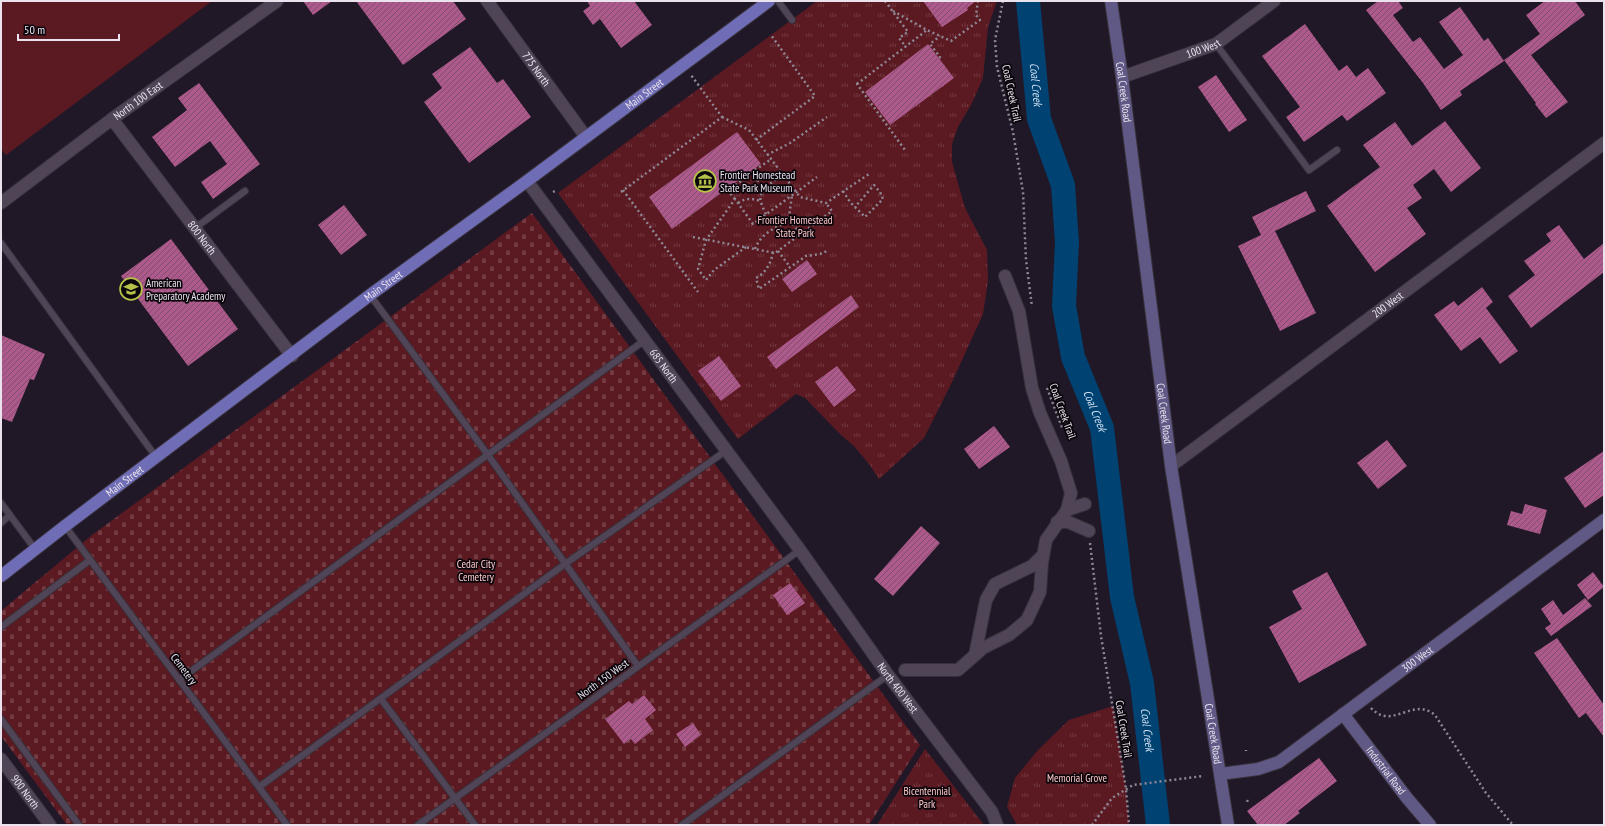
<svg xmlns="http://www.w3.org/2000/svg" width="1605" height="826" viewBox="0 0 1605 826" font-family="'PT Sans Narrow',sans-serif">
<defs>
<pattern id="cemetery-stones" width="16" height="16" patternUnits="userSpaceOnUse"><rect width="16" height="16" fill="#5b1921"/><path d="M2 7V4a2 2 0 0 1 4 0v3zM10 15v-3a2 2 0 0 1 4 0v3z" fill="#733a42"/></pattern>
<pattern id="park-tufts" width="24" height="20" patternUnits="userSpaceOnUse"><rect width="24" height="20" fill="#5b1921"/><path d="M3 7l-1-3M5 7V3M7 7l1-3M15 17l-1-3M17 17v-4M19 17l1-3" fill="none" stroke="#733a42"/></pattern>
<pattern id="building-hatch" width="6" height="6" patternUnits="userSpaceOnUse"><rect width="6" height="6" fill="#ad598b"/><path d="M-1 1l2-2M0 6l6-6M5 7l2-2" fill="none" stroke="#7f506c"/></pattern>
</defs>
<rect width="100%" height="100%" fill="#211827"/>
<path fill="#5b1921" d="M1,1H212L6,155L1,149Z"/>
<path fill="url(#cemetery-stones)" d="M532,213L920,745L869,825H67L1,736V611L92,535Z"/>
<g fill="url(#park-tufts)">
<path d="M817,1H997L988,27L983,78L971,105L958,127L952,144V162L965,208L987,250L988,281L983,314L952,382L924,438L879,479L869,464L854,446L841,435L805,398L796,394L738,439L558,193Z"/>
<path d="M1113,706L1126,789L1129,825H1017L1007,807L1015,778L1038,750L1069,720Z"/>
<path d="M925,749L984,825H877Z"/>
</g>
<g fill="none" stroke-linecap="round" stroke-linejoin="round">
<path stroke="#004272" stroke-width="24" id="s1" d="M1028,1L1039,119L1063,185L1067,242L1064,306L1073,357L1102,428L1122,597L1142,683L1158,825"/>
</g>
<g fill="url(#building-hatch)">
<path d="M303,1H332L313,15Z"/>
<path d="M356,1H453L466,19L403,65Z"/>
<path d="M587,1H634L652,25L621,48L600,19L593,25L583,11L590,6Z"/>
<path d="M923,1H976L967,8L968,10L942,27Z"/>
<path d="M1378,1H1398L1403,8L1393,15L1413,42L1420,37L1444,69L1463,55L1439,22L1460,7L1484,41L1488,38L1504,61L1460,91L1462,95L1441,110L1423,83L1366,10Z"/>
<path d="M1545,1H1575L1585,15L1531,55L1568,102L1546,118L1535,104L1536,103L1504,60L1540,34L1526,15Z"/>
<path d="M1305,24L1339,71L1347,65L1356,77L1368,68L1386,93L1347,121L1342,115L1304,142L1286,117L1300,107L1262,56Z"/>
<path d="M928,44L954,78L890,125L865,92Z"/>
<path d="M470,47L497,83L503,79L531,117L469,163L424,102L442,88L432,74Z"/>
<path d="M1216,75L1247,120L1229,132L1198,87Z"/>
<path d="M199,83L260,164L213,199L201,182L227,164L210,141L175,167L152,137L187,110L178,98Z"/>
<path d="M1445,121L1481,168L1451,192L1434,169L1413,185L1422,198L1407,208L1426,234L1375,272L1327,206L1380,167L1363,145L1395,122L1412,146Z"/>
<path d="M737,132L761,164L672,229L649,197Z"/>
<path d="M1306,191L1316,211L1275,231L1316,313L1280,331L1238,246L1261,235L1252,217Z"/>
<path d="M344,205L367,235L341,255L318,225Z"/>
<path d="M1559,225L1584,259L1604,243V272L1531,328L1508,296L1535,275L1524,261L1551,241L1546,234Z"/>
<path d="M171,239L238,329L188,366L121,276Z"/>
<path d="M807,260L817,274L792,292L782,279Z"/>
<path d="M1482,287L1493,302L1486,308L1518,351L1500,364L1480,337L1461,351L1434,315L1454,301L1458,306Z"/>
<path d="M851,295L859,307L776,369L767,357Z"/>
<path d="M1,335L45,354L34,380L30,379L12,422L1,418Z"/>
<path d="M719,356L741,386L721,401L698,371Z"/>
<path d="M837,366L856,390L834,407L815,382Z"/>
<path d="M994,426L1010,447L979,469L964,449Z"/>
<path d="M1387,440L1407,466L1378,489L1357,463Z"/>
<path d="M1604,451V495L1585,508L1564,478Z"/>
<path d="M1525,504L1547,510L1540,534L1507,525L1511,511L1522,514Z"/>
<path d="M921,526L940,543L893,596L874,579Z"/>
<path d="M1327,572L1367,645L1299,683L1269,627L1302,609L1292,591Z"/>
<path d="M1593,572L1604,587L1588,600L1577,585Z"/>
<path d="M790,583L805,603L787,615L773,595Z"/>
<path d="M1585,598L1592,606L1551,636L1545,628L1551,624L1541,609L1553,600L1563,615Z"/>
<path d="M1557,638L1604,705V737L1586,713L1579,718L1534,653Z"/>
<path d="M644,695L656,710L645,719L653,730L635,744L631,739L624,744L605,719L629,701L632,704Z"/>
<path d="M693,723L701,735L685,747L676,734Z"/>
<path d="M1319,758L1337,781L1298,811L1300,813L1284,825H1258L1247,811Z"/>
</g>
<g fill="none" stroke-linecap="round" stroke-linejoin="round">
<g stroke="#38313c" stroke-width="8">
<g id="lane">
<path d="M778,1L792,20"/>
<path d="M1216,44L1309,170L1337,150"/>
<path d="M195,228L245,191"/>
<path d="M1,243L156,457"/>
<path d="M370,295L488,455L638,666"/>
<path d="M1,503L35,549"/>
<path d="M1,523L10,515"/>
<path d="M65,526L287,825"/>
<path d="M1,627L90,560"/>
<path d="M179,680L645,340"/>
<path d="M381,699L475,825"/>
<path d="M1,719L79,825"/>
<path d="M259,787L565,564L727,450"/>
<path d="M418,825L800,550"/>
<path d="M682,825L888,675"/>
</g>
</g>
<g stroke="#38313c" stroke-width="14">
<g id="street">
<path id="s2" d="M487,1L586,137"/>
<path id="s3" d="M1122,77L1216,44L1274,1"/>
<path id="s4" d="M112,119L292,356"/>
<path id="s5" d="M527,181L800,550L888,675L992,812L997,825"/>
<path id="s6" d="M1,203L112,119L277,1"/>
<path id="s7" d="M1171,466L1604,143"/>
<path d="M1067,510L1085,504"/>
<path d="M1057,522H1068L1089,531"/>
<path d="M975,655L986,600L995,584L1032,566L1043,555"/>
<path d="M905,670H958L983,648L1009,635L1027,620L1040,592L1042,563L1046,540L1067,510L1071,493L1061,461L1040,413L1032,388L1019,311L1005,276"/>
<path id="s8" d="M1,759L50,825"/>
</g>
</g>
<g stroke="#38313c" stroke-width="14">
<g id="secondary">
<path id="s9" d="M1111,1L1122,77L1171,466L1228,825"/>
<path id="s10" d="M1343,714L1407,798L1430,825"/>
<path id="s11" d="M1220,774L1258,769L1279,762L1604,520"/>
</g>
</g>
<g stroke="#38313c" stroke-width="14">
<g id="primary">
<path id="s12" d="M1,576L65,526L370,295L527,181L769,1"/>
</g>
</g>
<g stroke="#8f8794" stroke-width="2.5" stroke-dasharray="2 3" stroke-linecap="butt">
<path d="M885,1L908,32L899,38L906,47"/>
<path d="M1003,1L995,40L997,67L1013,132L1023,192L1026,260L1032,307"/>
<path d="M893,11L927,30L951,41L980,20L976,15L978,1"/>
<path d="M939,58L940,57L930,44L940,36"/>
<path d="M856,84H857L905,150"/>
<path d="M857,84L927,30"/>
<path d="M722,117L749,130L800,197L826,203L869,174"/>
<path d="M756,140L815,96L771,35"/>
<path d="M767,155L790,143L827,117"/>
<path d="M755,170L770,160"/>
<path d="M623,190L698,292"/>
<path d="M843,191L850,202L865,217L883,199L880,192L874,185L855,207"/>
<path d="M553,192L555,191"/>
<path d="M621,192L722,117L691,75"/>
<path d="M735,199L728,191L755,170L761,194"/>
<path d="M738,203C746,198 751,198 760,201"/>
<path d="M766,214C764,210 762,206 761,202C757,190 774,181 783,175"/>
<path d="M785,222L789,217L792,195"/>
<path d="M693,237L775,253L832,211L826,203"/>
<path d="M746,247L714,270L706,280L698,269L706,240L735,199L753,224L817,177"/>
<path d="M755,249C761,233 776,227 790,221L801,234"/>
<path d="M778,251L790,267"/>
<path d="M773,252C771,263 766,273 756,278L759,289L806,256L820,254L827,251"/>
<path d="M1047,388L1063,430"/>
<path d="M1090,543L1101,636L1126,789L1129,825"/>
<path d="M1371,708C1393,731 1412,696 1435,715L1486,793L1513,825"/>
<path d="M1246,750V751"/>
<path d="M1247,800L1248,802"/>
<path d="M1092,825L1112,798L1133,785L1203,776"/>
</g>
<use href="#lane" stroke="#504556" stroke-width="6"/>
<use href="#street" stroke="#504556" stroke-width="12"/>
<use href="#secondary" stroke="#605985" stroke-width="12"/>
<use href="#primary" stroke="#6f6db5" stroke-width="12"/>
</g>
<defs>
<g id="museum-ring" transform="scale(1.15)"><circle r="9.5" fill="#09050b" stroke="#b6c149" stroke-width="1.5"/><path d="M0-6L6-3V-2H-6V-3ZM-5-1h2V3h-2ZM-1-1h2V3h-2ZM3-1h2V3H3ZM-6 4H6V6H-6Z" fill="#b6c149"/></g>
<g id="school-ring" transform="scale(1.15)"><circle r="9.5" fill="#09050b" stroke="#b6c149" stroke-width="1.5"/><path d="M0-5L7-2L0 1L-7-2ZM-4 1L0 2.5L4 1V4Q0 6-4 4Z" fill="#b6c149"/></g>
</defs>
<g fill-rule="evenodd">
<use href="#museum-ring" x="705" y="181"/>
<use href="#school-ring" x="131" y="289"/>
</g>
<g text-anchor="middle" stroke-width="3.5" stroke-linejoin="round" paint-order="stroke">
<g font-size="11" fill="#eae3ee" stroke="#09050b">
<text dy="4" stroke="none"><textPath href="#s3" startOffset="86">100 West</textPath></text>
<text dy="4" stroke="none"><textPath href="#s2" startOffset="84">775 North</textPath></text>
<text dy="4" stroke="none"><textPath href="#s9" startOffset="92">Coal Creek Road</textPath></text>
<text transform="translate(1012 93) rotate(78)" y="4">Coal Creek Trail</text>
<text dy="4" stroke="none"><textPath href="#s12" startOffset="804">Main Street</textPath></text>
<text dy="4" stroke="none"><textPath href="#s6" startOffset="171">North 100 East</textPath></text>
<text dy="4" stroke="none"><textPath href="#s4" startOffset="149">800 North</textPath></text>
<text dy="4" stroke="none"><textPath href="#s12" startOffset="480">Main Street</textPath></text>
<text dy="4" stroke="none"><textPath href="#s7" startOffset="270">200 West</textPath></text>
<text dy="4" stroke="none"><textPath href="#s5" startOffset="230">685 North</textPath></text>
<text transform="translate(1063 411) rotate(70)" y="4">Coal Creek Trail</text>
<text dy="4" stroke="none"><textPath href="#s9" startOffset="416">Coal Creek Road</textPath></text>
<text dy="4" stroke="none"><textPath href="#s12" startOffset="156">Main Street</textPath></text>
<text dy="4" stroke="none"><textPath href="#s11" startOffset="233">300 West</textPath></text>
<text transform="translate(184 669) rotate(53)" y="4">Cemetery</text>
<text transform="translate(603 679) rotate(-36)" y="4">North 150 West</text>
<text dy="4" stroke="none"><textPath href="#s5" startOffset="628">North 400 West</textPath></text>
<text transform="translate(1124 729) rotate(81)" y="4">Coal Creek Trail</text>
<text dy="4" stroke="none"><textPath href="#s9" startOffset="740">Coal Creek Road</textPath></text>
<text dy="4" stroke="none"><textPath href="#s10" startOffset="71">Industrial Road</textPath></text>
<text dy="4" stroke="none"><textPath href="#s8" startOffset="41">900 North</textPath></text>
</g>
<g font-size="11" fill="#eae3ee" stroke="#09050b" text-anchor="start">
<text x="720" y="179">Frontier Homestead<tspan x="720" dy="13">State Park Museum</tspan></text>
<text x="146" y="287">American<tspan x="146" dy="13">Preparatory Academy</tspan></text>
</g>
<g font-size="11" fill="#fec8c9" stroke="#09050b">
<text x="795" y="224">Frontier Homestead<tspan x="795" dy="13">State Park</tspan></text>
<text x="476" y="568">Cedar City<tspan x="476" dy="13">Cemetery</tspan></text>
<text x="1077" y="782">Memorial Grove</text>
<text x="927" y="795">Bicentennial<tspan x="927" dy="13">Park</tspan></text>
</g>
<g font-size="12" font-style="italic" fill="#c9dbed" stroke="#09050b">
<text dy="4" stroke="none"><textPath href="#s1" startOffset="84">Coal Creek</textPath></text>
<text dy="4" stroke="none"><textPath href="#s1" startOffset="420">Coal Creek</textPath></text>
<text dy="4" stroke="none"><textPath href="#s1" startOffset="744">Coal Creek</textPath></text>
</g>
</g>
<rect width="1605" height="826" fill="none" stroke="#eae3ee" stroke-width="4"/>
<path d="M18 34v6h101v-6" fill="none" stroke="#eae3ee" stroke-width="2"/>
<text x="24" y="34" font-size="12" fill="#eae3ee" stroke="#09050b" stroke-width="3" paint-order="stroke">50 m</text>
</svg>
